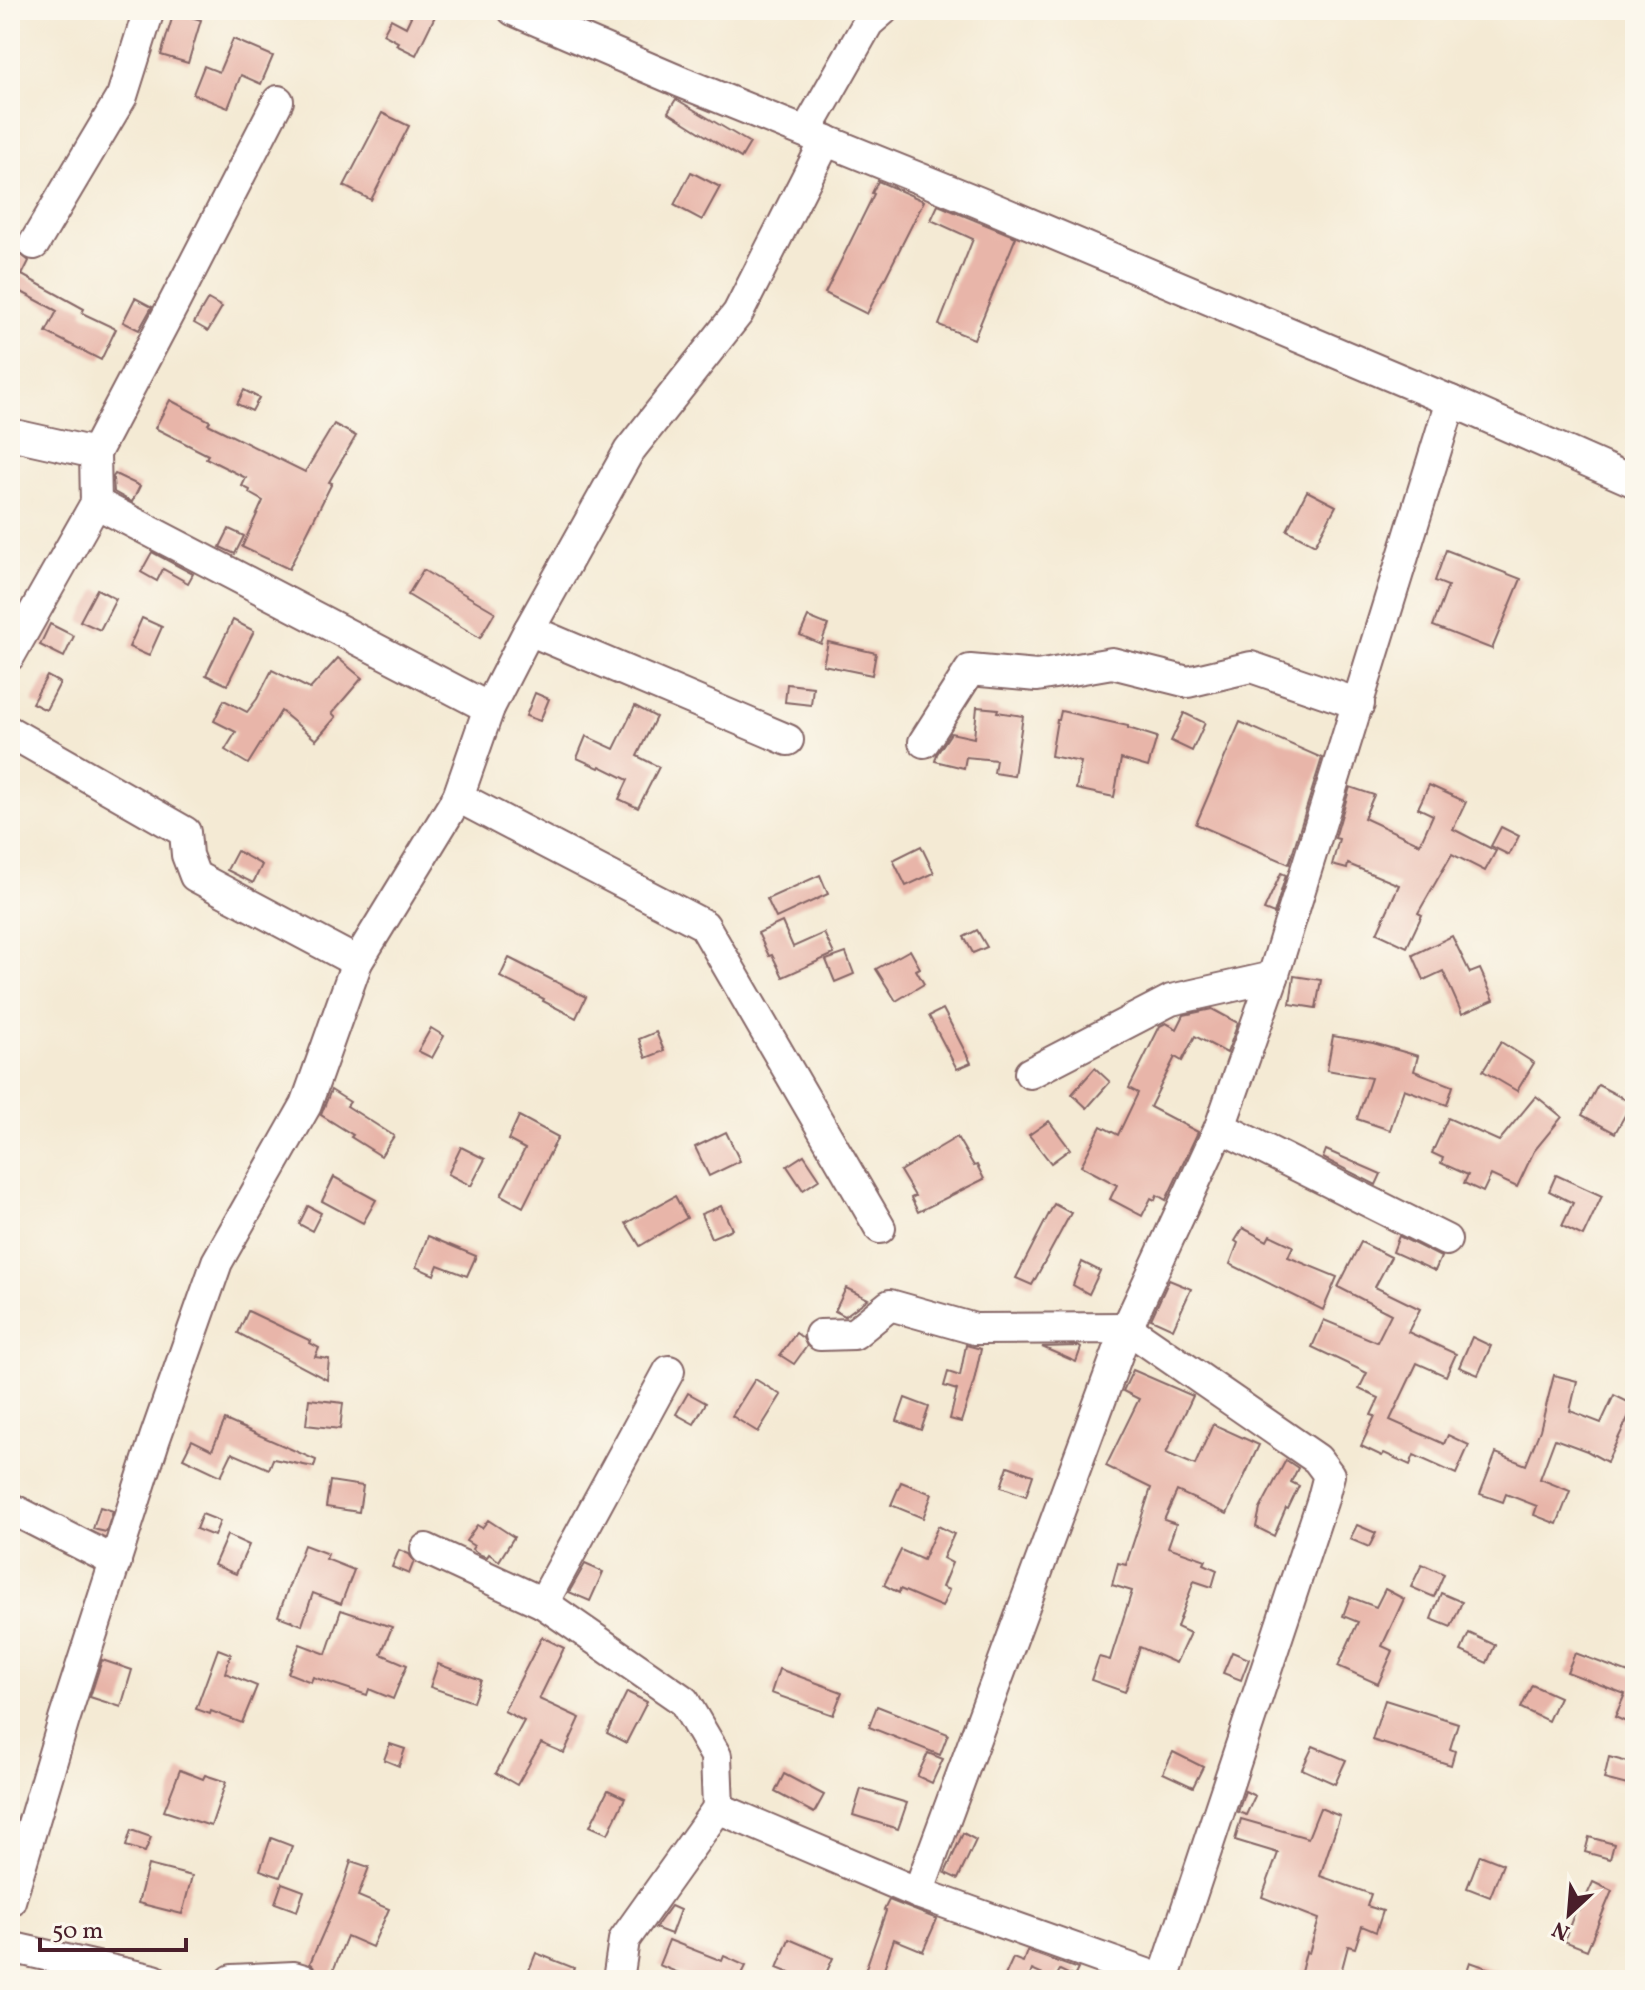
<svg xmlns="http://www.w3.org/2000/svg" width="1645" height="1990" viewBox="0 0 1645 1990" font-family="Vollkorn,serif">
<rect width="100%" height="100%" fill="#fbf7ec"/>
<filter id="ink" filterUnits="userSpaceOnUse"><feTurbulence type="fractalNoise" baseFrequency=".0125" numOctaves="2"/><feDisplacementMap in="SourceGraphic" scale="16" xChannelSelector="R" yChannelSelector="G"/><feConvolveMatrix kernelMatrix="1 2 1 2 8 2 1 2 1" color-interpolation-filters="sRGB"/></filter>
<filter id="wash" filterUnits="userSpaceOnUse"><feTurbulence type="fractalNoise" baseFrequency=".006" numOctaves="4" result="noise"/><feDisplacementMap in="SourceGraphic" scale="32" xChannelSelector="R" yChannelSelector="G"/><feGaussianBlur stdDeviation="1.8" result="paint"/><feColorMatrix in="noise" values="0 0 0 0 0 0 0 0 0 0 0 0 0 0 0 0 0 1.4 0 .05"/><feComposite in="paint" operator="in"/></filter>
<g filter="url(#wash)">
<rect width="100%" height="100%" fill="#f4ead4"/>
<g id="blocks">
<g fill="#e8b5a9">
<path d="M414,10H438L416,55L396,45L398,42L383,34L391,19L406,27Z"/>
<path d="M174,12L201,20L188,63L161,55Z"/>
<path d="M233,39L273,56L261,84L241,75L228,108L193,94L204,66L219,72Z"/>
<path d="M676,99L750,143L741,158L668,112Z"/>
<path d="M382,113L409,126L371,200L344,186Z"/>
<path d="M691,172L720,187L702,220L674,205Z"/>
<path d="M878,181L924,201L867,314L825,293L874,194L872,193Z"/>
<path d="M938,205L1016,237L974,339L939,325L973,239L931,220Z"/>
<path d="M10,243L16,246L19,253L29,261L22,275L84,309L82,313L116,329L101,360L46,332L57,311L16,289L10,303Z"/>
<path d="M135,298L152,307L139,330L123,322Z"/>
<path d="M208,299L222,307L208,331L194,323Z"/>
<path d="M244,390L259,398L252,411L237,404Z"/>
<path d="M170,400L210,421L208,424L305,472L334,424L356,436L329,482L332,483L289,569L242,547L263,501L249,493L250,490L242,486L246,478L206,458L208,455L155,428Z"/>
<path d="M115,474L140,486L132,502L114,492L113,477Z"/>
<path d="M1307,491L1336,506L1315,545L1287,530Z"/>
<path d="M229,529L244,536L235,554L220,547Z"/>
<path d="M1446,550L1521,579L1492,649L1433,626L1448,586L1435,581Z"/>
<path d="M152,552L193,574L188,583L163,569L157,581L141,572Z"/>
<path d="M423,570L495,612L480,638L408,595Z"/>
<path d="M97,589L116,599L100,630L80,621Z"/>
<path d="M808,617L828,625L821,644L800,635Z"/>
<path d="M142,618L162,627L149,656L129,647Z"/>
<path d="M233,620L254,631L227,685L206,675Z"/>
<path d="M50,624L74,636L64,657L40,645Z"/>
<path d="M828,642L876,653L872,675L823,665Z"/>
<path d="M338,658L362,678L332,713L336,717L316,740L281,711L248,764L225,750L236,732L214,721L224,700L247,712L257,699L272,670L310,689Z"/>
<path d="M47,676L60,683L46,710L32,703Z"/>
<path d="M787,684L813,687L811,705L785,702Z"/>
<path d="M535,693L549,699L540,721L526,716Z"/>
<path d="M635,706L656,717L637,756L659,767L638,808L619,799L628,780L600,766L599,768L577,758L586,736L614,749Z"/>
<path d="M977,707L998,709L997,712L1023,716L1014,776L994,773L996,760L966,757L964,768L935,761L937,754L951,733L974,738Z"/>
<path d="M1061,711L1128,726V728L1157,737L1148,767L1121,759L1114,797L1076,789L1081,762L1051,756L1057,720H1059Z"/>
<path d="M1184,713L1205,723L1192,751L1171,741Z"/>
<path d="M1240,722L1322,758L1289,864L1196,824Z"/>
<path d="M1429,785L1466,802L1453,829L1496,851L1485,871L1452,854L1418,913L1422,915L1407,947L1377,933L1399,885L1348,864L1347,869L1332,865L1339,839L1335,838L1350,787L1374,795L1364,818L1420,844L1433,815L1418,808Z"/>
<path d="M1501,827L1519,836L1509,855L1491,846Z"/>
<path d="M921,846L934,873L906,886L893,860Z"/>
<path d="M237,851L262,865L253,883L227,870Z"/>
<path d="M1281,873L1286,875L1274,914L1264,910Z"/>
<path d="M820,875L828,894L776,918L767,899Z"/>
<path d="M782,922L793,947L824,933L834,954L783,977L772,955L769,956L758,933Z"/>
<path d="M977,930L987,947L973,953L964,937Z"/>
<path d="M1452,936L1470,973L1480,969L1494,1000L1462,1014L1443,971L1424,980L1413,955Z"/>
<path d="M910,950L920,968L916,970L924,984L896,1001L876,969Z"/>
<path d="M846,953L854,974L835,982L826,960Z"/>
<path d="M509,958L586,997L576,1018L543,1001L544,999L500,977Z"/>
<path d="M1294,976L1321,980L1316,1008L1290,1004Z"/>
<path d="M943,1009L971,1063L957,1069L929,1016Z"/>
<path d="M1212,1009L1238,1023L1227,1053L1195,1036L1182,1061L1175,1057L1150,1107L1198,1132L1166,1200L1157,1195L1155,1200L1151,1198L1142,1216L1110,1199L1117,1185L1081,1166L1101,1126L1118,1135L1138,1093L1129,1088L1160,1026L1166,1023L1177,1029L1184,1015Z"/>
<path d="M431,1028L444,1036L432,1058L418,1051Z"/>
<path d="M656,1032L664,1051L646,1058L639,1039Z"/>
<path d="M1333,1036L1373,1043L1418,1056L1414,1071L1453,1086L1447,1105L1404,1089L1390,1130L1357,1119L1371,1078L1327,1070Z"/>
<path d="M1501,1042L1534,1063L1517,1091L1483,1071Z"/>
<path d="M1095,1068L1110,1082L1087,1108L1072,1094Z"/>
<path d="M1598,1085L1632,1103L1615,1133L1582,1115Z"/>
<path d="M331,1090L350,1102L347,1106L394,1136L381,1156L351,1137L353,1135L321,1115Z"/>
<path d="M1536,1096L1562,1117L1534,1151L1517,1187L1491,1175L1483,1192L1464,1183L1468,1175L1441,1163L1443,1158L1432,1153L1448,1118L1499,1141Z"/>
<path d="M519,1116L558,1137L523,1207L501,1195L525,1149L508,1140Z"/>
<path d="M1049,1121L1070,1149L1051,1163L1029,1135Z"/>
<path d="M726,1132L740,1161L709,1176L695,1147Z"/>
<path d="M957,1137L974,1166L977,1165L984,1179L918,1212L911,1198L915,1196L900,1171Z"/>
<path d="M461,1147L485,1159L471,1186L448,1174Z"/>
<path d="M1326,1150L1381,1174L1376,1185L1323,1158Z"/>
<path d="M804,1155L820,1179L803,1190L787,1166Z"/>
<path d="M1556,1175L1602,1196L1583,1236L1562,1226L1573,1203L1549,1191Z"/>
<path d="M334,1177L376,1200L363,1223L322,1201Z"/>
<path d="M675,1196L687,1218L640,1246L626,1223Z"/>
<path d="M1054,1204L1071,1213L1032,1285L1016,1278Z"/>
<path d="M308,1206L321,1213L312,1231L299,1224Z"/>
<path d="M721,1206L732,1229L711,1238L701,1214Z"/>
<path d="M1243,1228L1267,1241L1270,1235L1293,1246L1288,1257L1337,1277L1323,1310L1230,1264L1238,1243L1235,1241Z"/>
<path d="M428,1236L476,1256L467,1276L438,1265L434,1275L416,1267Z"/>
<path d="M1399,1236L1441,1257L1435,1271L1393,1252Z"/>
<path d="M1361,1242L1391,1257L1375,1287L1420,1309L1408,1332L1456,1354L1446,1376L1417,1363L1390,1420L1444,1444L1448,1435L1469,1445L1456,1474L1414,1455L1410,1465L1384,1453L1382,1456L1361,1446L1375,1416L1371,1415L1379,1398L1359,1389L1367,1373L1312,1347L1324,1320L1377,1342L1391,1314L1338,1287Z"/>
<path d="M1082,1262L1100,1271L1089,1294L1073,1285Z"/>
<path d="M1169,1280L1191,1289L1173,1329L1151,1319Z"/>
<path d="M846,1288L868,1299L845,1316L835,1311Z"/>
<path d="M248,1311L311,1341L310,1343L319,1348L315,1357L329,1359L327,1380L238,1333Z"/>
<path d="M796,1333L803,1338L807,1346L794,1364L780,1355Z"/>
<path d="M1472,1337L1491,1346L1478,1375L1459,1367Z"/>
<path d="M966,1345L981,1349L974,1381L961,1422L950,1419L957,1390L944,1386L948,1372L960,1376Z"/>
<path d="M1078,1346L1081,1348L1076,1362L1042,1347Z"/>
<path d="M1133,1370L1193,1396L1166,1453L1195,1465L1213,1424L1259,1445L1227,1514L1177,1491L1164,1520L1176,1524L1168,1547L1206,1560L1204,1564L1217,1570L1212,1587L1194,1581L1177,1627L1190,1633L1176,1663L1140,1647L1125,1692L1091,1680L1099,1657L1110,1660L1132,1591L1112,1585L1118,1563L1126,1565L1151,1488L1106,1466L1139,1399L1123,1391Z"/>
<path d="M1554,1375L1577,1381L1570,1411L1601,1423L1614,1395L1634,1405L1607,1462L1587,1451L1555,1439L1540,1479L1570,1491L1557,1524L1534,1515L1537,1506L1506,1494L1503,1502L1480,1494L1496,1453L1526,1465L1540,1430Z"/>
<path d="M755,1379L781,1395L758,1432L732,1416Z"/>
<path d="M688,1393L706,1403L694,1424L676,1414Z"/>
<path d="M905,1398L929,1407L921,1430L897,1421Z"/>
<path d="M309,1399L343,1403L340,1429L306,1425Z"/>
<path d="M225,1420L316,1460L314,1467L273,1459L269,1469L232,1453L221,1476L183,1458L192,1440L212,1450Z"/>
<path d="M1286,1460L1298,1468L1291,1482L1299,1486L1288,1509L1286,1508L1274,1536L1256,1527L1260,1509Z"/>
<path d="M1008,1466L1033,1475L1026,1496L1001,1487Z"/>
<path d="M330,1481L363,1486L359,1512L326,1507Z"/>
<path d="M901,1482L932,1494L923,1518L891,1505Z"/>
<path d="M100,1507L113,1511L106,1532L93,1529Z"/>
<path d="M202,1514L220,1521L214,1536L196,1529Z"/>
<path d="M488,1520L514,1537L499,1561L489,1554L487,1557L481,1555L472,1549L474,1546L466,1541L477,1525L482,1528Z"/>
<path d="M1357,1525L1376,1533L1369,1547L1350,1539Z"/>
<path d="M938,1526L954,1534L943,1558L952,1563L942,1587L949,1590L942,1607L900,1589L899,1593L884,1585L901,1550L923,1560Z"/>
<path d="M227,1535L249,1545L236,1574L214,1565Z"/>
<path d="M304,1545L328,1554L326,1559L354,1570L341,1604L313,1593L302,1625L278,1616Z"/>
<path d="M399,1550L409,1554L414,1561L409,1574L392,1567Z"/>
<path d="M585,1564L603,1572L590,1601L569,1592Z"/>
<path d="M1422,1564L1444,1574L1434,1597L1411,1587Z"/>
<path d="M1385,1589L1404,1599L1382,1646L1393,1651L1378,1684L1338,1666L1358,1622L1343,1616L1350,1597L1376,1607Z"/>
<path d="M1441,1593L1462,1602L1451,1627L1431,1619Z"/>
<path d="M341,1610L392,1627L381,1654L407,1665L393,1699L369,1689L367,1695L313,1677L311,1682L288,1673L300,1644L326,1654Z"/>
<path d="M1469,1633L1495,1645L1487,1663L1461,1651Z"/>
<path d="M542,1637L564,1648L539,1699L580,1718L564,1753L541,1743L517,1785L496,1773L524,1721L504,1711Z"/>
<path d="M218,1649L231,1654L225,1673L257,1686L242,1723L211,1711L210,1714L196,1709Z"/>
<path d="M1232,1652L1249,1659L1241,1680L1223,1673Z"/>
<path d="M1575,1653L1634,1675L1635,1672V1726L1615,1717L1625,1694L1567,1672Z"/>
<path d="M102,1660L132,1670L121,1707L90,1697Z"/>
<path d="M438,1664L481,1680L473,1702L430,1687Z"/>
<path d="M779,1669L842,1692L833,1715L771,1693Z"/>
<path d="M1532,1685L1559,1697L1548,1721L1521,1708Z"/>
<path d="M627,1692L647,1702L626,1743L607,1733Z"/>
<path d="M1385,1700L1458,1723L1450,1749L1455,1751L1451,1765L1372,1740Z"/>
<path d="M877,1706L948,1734L940,1755L869,1727Z"/>
<path d="M390,1744L405,1749L399,1766L384,1760Z"/>
<path d="M1313,1746L1346,1760L1335,1784L1302,1769Z"/>
<path d="M1173,1752L1203,1767L1193,1787L1163,1773Z"/>
<path d="M928,1753L943,1759L932,1783L917,1776Z"/>
<path d="M1609,1757L1635,1764V1787L1604,1779Z"/>
<path d="M180,1770L203,1779L205,1775L226,1782L211,1826L164,1811Z"/>
<path d="M784,1774L824,1795L814,1813L775,1792Z"/>
<path d="M861,1789L907,1803L898,1829L853,1815Z"/>
<path d="M608,1790L625,1798L608,1834L590,1826Z"/>
<path d="M1245,1791L1255,1796L1246,1815L1238,1812Z"/>
<path d="M1320,1808L1340,1816L1320,1876L1371,1894L1367,1906L1383,1911L1376,1932L1362,1926L1355,1948L1348,1946L1339,1980H1299L1306,1952L1309,1953L1319,1919L1262,1897L1278,1853L1235,1840L1241,1819L1308,1838Z"/>
<path d="M131,1830L151,1837L145,1852L126,1846Z"/>
<path d="M963,1833L976,1840L958,1879L945,1873Z"/>
<path d="M1589,1837L1614,1844L1610,1859L1585,1852Z"/>
<path d="M271,1838L292,1846L280,1877L260,1870Z"/>
<path d="M1480,1855L1503,1864L1490,1897L1467,1888Z"/>
<path d="M351,1861L369,1867L358,1896L389,1909L372,1947L347,1936L331,1976L319,1971L310,1963L342,1890Z"/>
<path d="M148,1865L192,1876L182,1914L138,1903Z"/>
<path d="M1593,1882L1612,1891L1587,1950L1564,1941L1576,1909L1580,1910Z"/>
<path d="M282,1883L304,1891L297,1911L275,1903Z"/>
<path d="M889,1900L937,1919L923,1951L894,1939L881,1977L865,1971L886,1911L884,1910Z"/>
<path d="M671,1906L680,1910L671,1934L655,1928Z"/>
<path d="M789,1939L833,1958L823,1980H807L777,1968Z"/>
<path d="M669,1940L722,1961L724,1956L746,1966L739,1980H696L659,1965Z"/>
<path d="M1027,1951L1078,1969L1074,1977L1060,1970L1054,1980L1032,1970L1028,1980H1003L1013,1958L1023,1962Z"/>
<path d="M536,1953L574,1968L569,1980H546L528,1973Z"/>
<path d="M1470,1962L1516,1978L1515,1980H1464Z"/>
</g>
</g>
</g>
<g filter="url(#ink)">
<use href="#blocks" fill-opacity="0" stroke="#866666" stroke-width="2"/>
<g fill="none" stroke-linecap="round" stroke-linejoin="round">
<g stroke="#866666" stroke-width="34">
<g id="minor">
<path d="M513,10L681,82L978,202L1451,401L1635,482"/>
<path d="M806,132L868,23L883,10"/>
<path d="M34,244L122,96L149,10"/>
<path d="M10,434L95,453L96,503L10,655"/>
<path d="M95,453L173,305L278,101"/>
<path d="M96,503L489,708"/>
<path d="M529,630L788,740"/>
<path d="M10,732L185,832L187,855L195,876L357,962"/>
<path d="M924,742L970,670L1037,676L1112,663L1188,682L1251,667L1359,704"/>
<path d="M458,797L704,925L880,1228"/>
<path d="M1030,1073L1171,1000L1273,977"/>
<path d="M1220,1127L1446,1240"/>
<path d="M820,1335L854,1334L890,1305L975,1329L1127,1328L1317,1459L1329,1475L1322,1502L1163,1980"/>
<path d="M669,1371L543,1603L684,1701L716,1756L718,1808"/>
<path d="M10,1508L116,1562"/>
<path d="M426,1549L543,1603"/>
<path d="M918,1893L1163,1980"/>
<path d="M10,1901L64,1720L155,1438L217,1262L306,1105L357,962L458,797L489,708L529,630L629,451L738,313L826,140"/>
<path d="M10,1947L154,1980"/>
<path d="M232,1980L294,1977L304,1980"/>
<path d="M618,1980L624,1940L718,1808L918,1893L1127,1328L1220,1127L1273,977L1451,401"/>
</g>
</g>
<use href="#minor" stroke="#fff" stroke-width="30"/>
</g>
</g>
<rect width="1645" height="1990" fill="none" stroke="#fbf7ec" stroke-width="40"/>
<g transform="translate(1569 1914) rotate(206)" stroke="#fbf7ec" stroke-width="6" paint-order="stroke">
<path d="M0-6L14 30L0 20L-14 30Z" fill="#4a1f2b"/>
<text y="-12" font-size="22" font-weight="bold" text-anchor="middle" fill="#4a1f2b">N</text>
</g>
<path d="M40 1938v12h146v-12" fill="none" stroke="#4a1f2b" stroke-width="4"/>
<text x="52" y="1938" font-size="24" fill="#4a1f2b" stroke="#fbf7ec" stroke-width="6" paint-order="stroke">50 m</text>
</svg>
